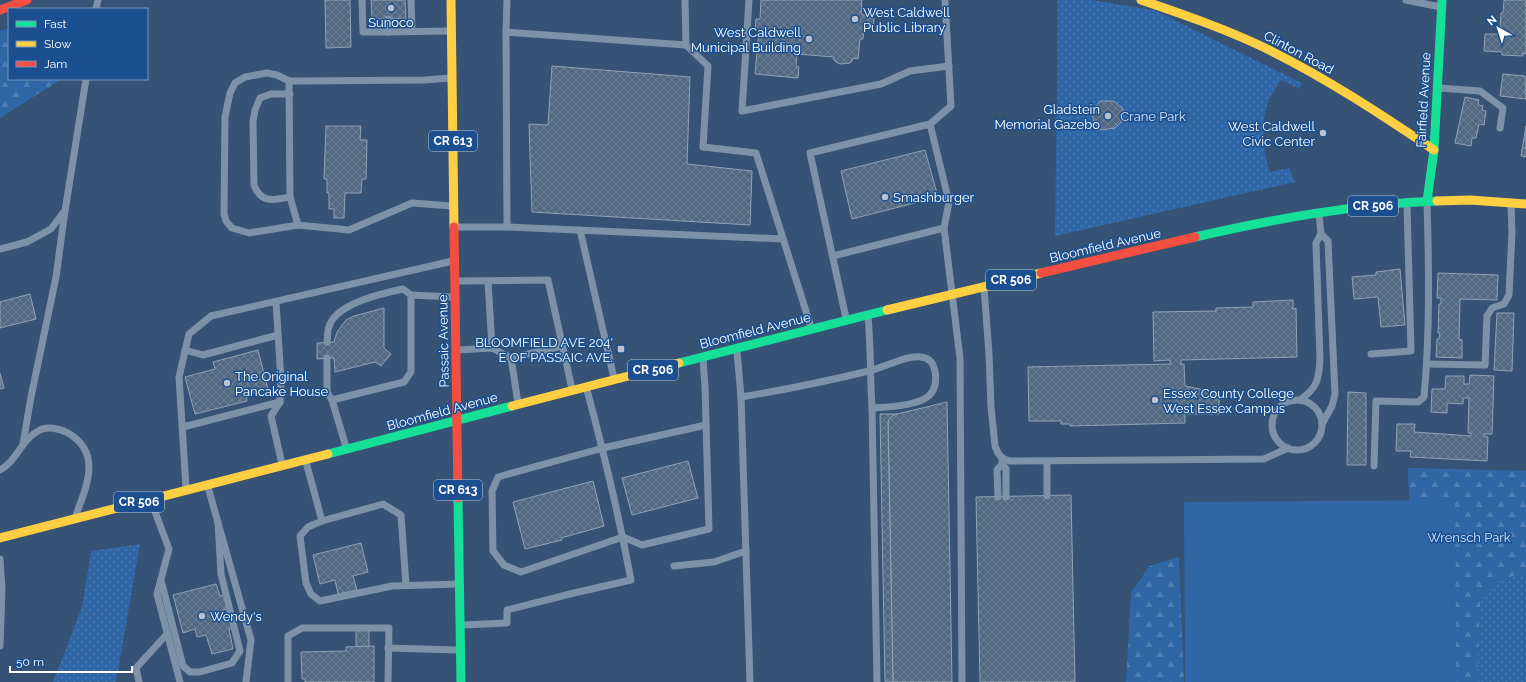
<svg xmlns="http://www.w3.org/2000/svg" width="1526" height="682" viewBox="0 0 1526 682" font-family="Raleway,sans-serif">
<defs>
<pattern id="grass-dots" width="8" height="8" patternUnits="userSpaceOnUse"><rect width="8" height="8" fill="#2f66a5"/><path d="M2 2h.1M6 6h.1" fill="none" stroke="#4e7db2" stroke-width="1.8" stroke-linecap="round"/></pattern>
<pattern id="forest-firs" width="22" height="20" patternUnits="userSpaceOnUse"><rect width="22" height="20" fill="#2f66a5"/><path d="M5 1l3.5 6h-7zM16 11l3.5 6h-7z" fill="#4e7db2"/></pattern>
<pattern id="building-cross-hatch" width="8" height="8" patternUnits="userSpaceOnUse"><rect width="8" height="8" fill="#526984"/><path d="M0 0l8 8M0 8l8-8" fill="none" stroke="#6c8096"/></pattern>
</defs>
<rect width="100%" height="100%" fill="#365274"/>
<g fill="url(#grass-dots)">
<path d="M1058,0H1091L1154,10L1302,83L1300,89L1281,80C1278,85 1274,90 1271,96C1260,116 1262,152 1270,172L1289,168L1295,182L1055,236Z"/>
<path d="M1408,468L1526,471V682H1418Z"/>
<path d="M140,544L116,682H53L82,607L91,551Z"/>
</g>
<g fill="url(#forest-firs)">
<path d="M9,28V79H62L0,118V31Z"/>
<path d="M1408,468L1526,471V577L1518,574L1494,583L1480,605L1477,670L1481,682H1418Z"/>
<path d="M1179,557L1184,682H1126L1131,593L1149,566Z"/>
</g>
<path fill="#2f66a5" d="M1455,500L1456,682H1185L1184,502Z"/>
<g fill="url(#building-cross-hatch)" stroke="#92a2b6">
<path d="M325,0H350L351,47L326,48Z"/>
<path d="M371,0H405L406,18L372,19Z"/>
<path d="M761,0H862L861,14L874,19L873,29L864,28L863,39H860L858,59L853,58L852,61L850,63L840,64L836,62L833,59L834,57L797,54L796,66L799,67L798,78L755,74L759,31H755L756,19H760Z"/>
<path d="M1504,0H1526V54L1523,53V56L1502,55V52L1484,51L1485,34H1503V28H1500L1501,13H1503Z"/>
<path d="M552,66L690,77L687,164L752,171L750,225L532,212L529,124L548,125Z"/>
<path d="M1503,74L1525,76L1526,99L1500,96Z"/>
<path d="M1465,97L1479,100L1478,105L1483,106L1482,110L1486,111L1484,125L1479,124L1476,138H1472L1471,146L1455,143Z"/>
<path d="M1100,101H1114L1123,109V120L1115,128L1101,130L1094,122L1092,111Z"/>
<path d="M326,126H361L360,140H367L366,179H362L361,193H345L344,218H334V209H329V193H327V179H324Z"/>
<path d="M1526,126V157L1521,156Z"/>
<path d="M925,150L938,197L852,219L841,171Z"/>
<path d="M1400,269L1405,325L1381,327L1378,297L1354,299L1352,277L1376,275V272Z"/>
<path d="M1438,273L1498,275L1497,300L1460,299L1459,339L1462,340V358L1436,357L1437,339H1439L1440,333H1438L1439,304H1441V298H1437Z"/>
<path d="M30,294L36,319L0,328V302Z"/>
<path d="M1293,300V309L1296,308L1297,357L1181,360V364H1184L1185,386L1219,393V414H1185V423L1070,426V424H1061V421H1029L1028,367L1170,364V360L1154,361L1153,312L1216,311V308L1253,307V302Z"/>
<path d="M384,308V348L391,354L381,366L375,362L335,372L334,358L317,359V343L334,342L337,332L346,320L354,316Z"/>
<path d="M1497,313H1514L1512,371L1494,370Z"/>
<path d="M258,350L268,389L246,395L247,401L195,414L185,377L215,369L213,362Z"/>
<path d="M0,373L4,388L0,389Z"/>
<path d="M1470,375L1494,376L1492,434H1484V436L1488,437L1487,461L1410,457L1411,451H1396L1397,424H1415L1414,432L1471,436V433H1468L1469,398H1463V404L1447,403V413L1431,412L1432,389H1445L1446,376H1464V384H1469Z"/>
<path d="M1348,392L1366,393V465H1347Z"/>
<path d="M947,402L952,682H893L888,421L893,415Z"/>
<path d="M880,414H897L893,415L888,421L893,682H885Z"/>
<path d="M688,461L698,498L632,515L622,478Z"/>
<path d="M593,481L604,526L561,538L562,540L525,549L513,502Z"/>
<path d="M1071,495L1075,682H980L976,497Z"/>
<path d="M361,543L368,572L353,576L357,590L338,594L335,580L320,584L313,555Z"/>
<path d="M216,584L220,596L225,595L229,609L223,610L227,622L232,621L233,628L229,629L233,649L212,654L206,635L197,637L195,629L183,633L173,595Z"/>
<rect x="356" y="630" width="13" height="17"/>
<path d="M374,646V682H305V679H302L301,652L346,651V647Z"/>
</g>
<g fill="none" stroke-linecap="round" stroke-linejoin="round">
<g stroke="#7d92a8" stroke-width="7">
<path d="M362,0L363,32H388"/>
<path d="M411,0L412,31"/>
<path d="M507,0L506,32L686,45L708,66L703,147L756,153L811,327"/>
<path d="M685,0L686,45"/>
<path d="M749,0L742,111L881,84L910,71L949,66"/>
<path d="M1406,0L1441,7"/>
<path d="M96,9L98,0"/>
<path d="M388,19V32L449,31"/>
<path d="M450,78L425,80L298,81H289L277,75L267,73L245,77L235,83L230,93L225,117L224,214L226,221L232,228L249,233L298,225L349,230L412,203L452,206"/>
<path d="M289,81L290,197L298,225"/>
<path d="M1439,88L1480,91L1503,108L1500,128"/>
<path d="M290,94H271L260,98L255,110L253,122L254,185C261,204 274,200 290,197"/>
<path d="M930,124L951,106L945,0"/>
<path d="M457,227H507L506,32"/>
<path d="M507,227L783,239"/>
<path d="M944,228L960,358L962,682"/>
<path d="M580,230L614,378"/>
<path d="M1321,234L1328,241L1335,394L1332,406L1322,424"/>
<path d="M0,249L27,242L51,229L63,213"/>
<path d="M833,256L944,228L949,202L930,124L810,153L846,318"/>
<path d="M458,281L548,280L572,389"/>
<path d="M488,281L492,348"/>
<path d="M984,287L989,354L991,407L995,446L998,453L1002,458L1009,461L1264,459L1288,448"/>
<path d="M276,302L281,380L280,402L271,416L282,464"/>
<path d="M868,317C871,347 870,378 872,408L877,682"/>
<path d="M327,342C328,337 327,331 329,327C335,304 383,293 403,289L411,295"/>
<path d="M185,350L203,355L278,335"/>
<path d="M458,350L492,348L511,358L562,346"/>
<path d="M737,351L741,397L750,682"/>
<path d="M1371,354L1411,351L1407,205"/>
<path d="M327,358V392L332,400L346,447"/>
<path d="M511,358L518,403"/>
<path d="M703,359L705,386L709,529L642,545L623,537L521,572L504,565L493,551L492,491L498,477L603,448L706,425"/>
<path d="M1427,364L1485,365L1487,316L1492,308L1504,304L1509,295L1512,232L1511,205"/>
<path d="M741,397C784,390 827,381 869,371C885,367 906,355 921,357C930,358 933,363 935,371C936,377 936,386 932,392C924,406 887,407 872,408"/>
<path d="M332,400L404,382L411,372V295L453,297"/>
<path d="M1300,400C1317,388 1319,380 1320,359L1316,243L1321,234L1319,215"/>
<circle cx="1297" cy="425" r="25"/>
<path d="M183,427L280,402"/>
<path d="M23,444L31,397L56,277L65,211L86,79"/>
<path d="M1047,461V496"/>
<path d="M306,462L322,521"/>
<path d="M1002,464L1006,469V497"/>
<path d="M1374,466L1376,401L1418,402L1424,397C1430,332 1429,268 1427,203"/>
<path d="M0,470C17,461 21,440 38,431C47,426 59,428 68,433C102,453 87,485 76,515"/>
<path d="M208,487L251,640L246,682"/>
<path d="M186,488L179,377L189,334L211,316L453,261"/>
<path d="M998,497L997,470L1002,464V458"/>
<path d="M151,501L169,549L157,594L180,682"/>
<path d="M0,559L2,589L0,646"/>
<path d="M674,566L714,562L746,551"/>
<path d="M161,580L183,666L190,672H200L232,663L240,651L221,574L218,522"/>
<path d="M406,585L401,515L383,504L322,521L308,527L300,536L306,583L311,594L320,601L392,586L458,584"/>
<path d="M462,625L507,623V610L574,593L631,580C619,516 604,453 587,390"/>
<path d="M388,648L458,650"/>
<path d="M139,682L136,668L167,634"/>
<path d="M288,682V636L302,628H389L388,682"/>
</g>
<g stroke="#16e098" stroke-width="9">
<path d="M1427,201L1434,150L1442,0"/>
<path d="M1195,237C1274,219 1355,204 1437,201"/>
<path d="M679,363L887,310"/>
<path d="M328,454L512,406"/>
<path d="M458,498L461,682"/>
</g>
<g stroke="#ffcf43" stroke-width="9">
<path d="M451,0L454,227"/>
<path d="M1141,0C1182,14 1223,28 1263,47C1323,76 1379,113 1434,150"/>
<path d="M1437,201L1470,200L1526,204"/>
<path d="M887,310L1041,273"/>
<path d="M512,406L679,363"/>
<path d="M0,538L328,454"/>
</g>
<g stroke="#f24e42" stroke-width="9">
<path d="M0,10L27,0"/>
<path d="M454,227L458,498"/>
<path d="M1041,273L1195,237"/>
</g>
</g>
<g fill="#b9c2ce" stroke="#1b4f8f" stroke-width="1.5">
<circle cx="391" cy="8" r="4"/>
<circle cx="855" cy="19" r="4"/>
<circle cx="809" cy="39" r="4"/>
<circle cx="1108" cy="116" r="4"/>
<circle cx="1323" cy="133" r="4"/>
<circle cx="885" cy="197" r="4"/>
<rect x="617" y="345" width="8" height="8" rx="2"/>
<circle cx="227" cy="383" r="4"/>
<circle cx="1155" cy="400" r="4"/>
<circle cx="202" cy="616" r="4"/>
</g>
<g text-anchor="middle" stroke-width="3" stroke-linejoin="round" paint-order="stroke">
<g fill="#1b4f8f" stroke="#bbcadd" stroke-width="1">
<rect x="429" y="131" width="48" height="20" rx="3"/>
<rect x="1348" y="196" width="50" height="20" rx="3"/>
<rect x="986" y="270" width="50" height="20" rx="3"/>
<rect x="628" y="360" width="50" height="20" rx="3"/>
<rect x="434" y="480" width="48" height="20" rx="3"/>
<rect x="114" y="492" width="50" height="20" rx="3"/>
</g>
<g font-size="12" font-weight="bold" fill="#fff">
<text x="453" y="145">CR 613</text>
<text x="1373" y="210">CR 506</text>
<text x="1011" y="284">CR 506</text>
<text x="653" y="374">CR 506</text>
<text x="458" y="494">CR 613</text>
<text x="139" y="506">CR 506</text>
</g>
<g font-size="13" fill="#fff" stroke="#1b4f8f" text-anchor="start">
<text x="863" y="17">West Caldwell<tspan x="863" dy="15">Public Library</tspan></text>
<text x="391" y="27" text-anchor="middle">Sunoco</text>
<text x="801" y="37" text-anchor="end">West Caldwell<tspan x="801" dy="15">Municipal Building</tspan></text>
<text x="1100" y="114" text-anchor="end">Gladstein<tspan x="1100" dy="15">Memorial Gazebo</tspan></text>
<text x="1315" y="131" text-anchor="end">West Caldwell<tspan x="1315" dy="15">Civic Center</tspan></text>
<text x="893" y="202">Smashburger</text>
<text x="613" y="347" text-anchor="end">BLOOMFIELD AVE 204'<tspan x="613" dy="15">E OF PASSAIC AVE.</tspan></text>
<text x="235" y="381">The Original<tspan x="235" dy="15">Pancake House</tspan></text>
<text x="1163" y="398">Essex County College<tspan x="1163" dy="15">West Essex Campus</tspan></text>
<text x="210" y="621">Wendy's</text>
</g>
<g font-size="13" fill="#fff" stroke="#1b4f8f">
<text transform="translate(1299 52) rotate(28)" y="5">Clinton Road</text>
<text transform="translate(1423 100) rotate(-87)" y="5">Fairfield Avenue</text>
<text transform="translate(1105 245) rotate(-13)" y="5">Bloomfield Avenue</text>
<text transform="translate(755 330) rotate(-14)" y="5">Bloomfield Avenue</text>
<text transform="translate(443 341) rotate(-91)" y="5">Passaic Avenue</text>
<text transform="translate(442 411) rotate(-15)" y="5">Bloomfield Avenue</text>
</g>
<g font-size="13" fill="#cfe3fa" stroke="#1b4f8f">
<text x="1153" y="121">Crane Park</text>
<text x="1469" y="542">Wrensch Park</text>
</g>
</g>
<rect x="8" y="8" width="140" height="72" fill="#1b4f8f" stroke="#7695bc"/>
<rect x="16" y="21" width="20" height="6" fill="#16e098" stroke="#7695bc"/>
<text x="44" y="28" font-size="12" fill="#ffffff">Fast</text>
<rect x="16" y="41" width="20" height="6" fill="#ffcf43" stroke="#7695bc"/>
<text x="44" y="48" font-size="12" fill="#ffffff">Slow</text>
<rect x="16" y="61" width="20" height="6" fill="#f24e42" stroke="#7695bc"/>
<text x="44" y="68" font-size="12" fill="#ffffff">Jam</text>
<g transform="translate(1498 28) rotate(321)" stroke="#1b4f8f" stroke-width="3" paint-order="stroke">
<path d="M0-3L7 15L0 10L-7 15Z" fill="#ffffff"/>
<text y="-6" font-size="11" font-weight="bold" text-anchor="middle" fill="#ffffff">N</text>
</g>
<path d="M10 666v6h122v-6" fill="none" stroke="#ffffff" stroke-width="2"/>
<text x="16" y="666" font-size="12" fill="#ffffff" stroke="#1b4f8f" stroke-width="3" paint-order="stroke">50 m</text>
</svg>
